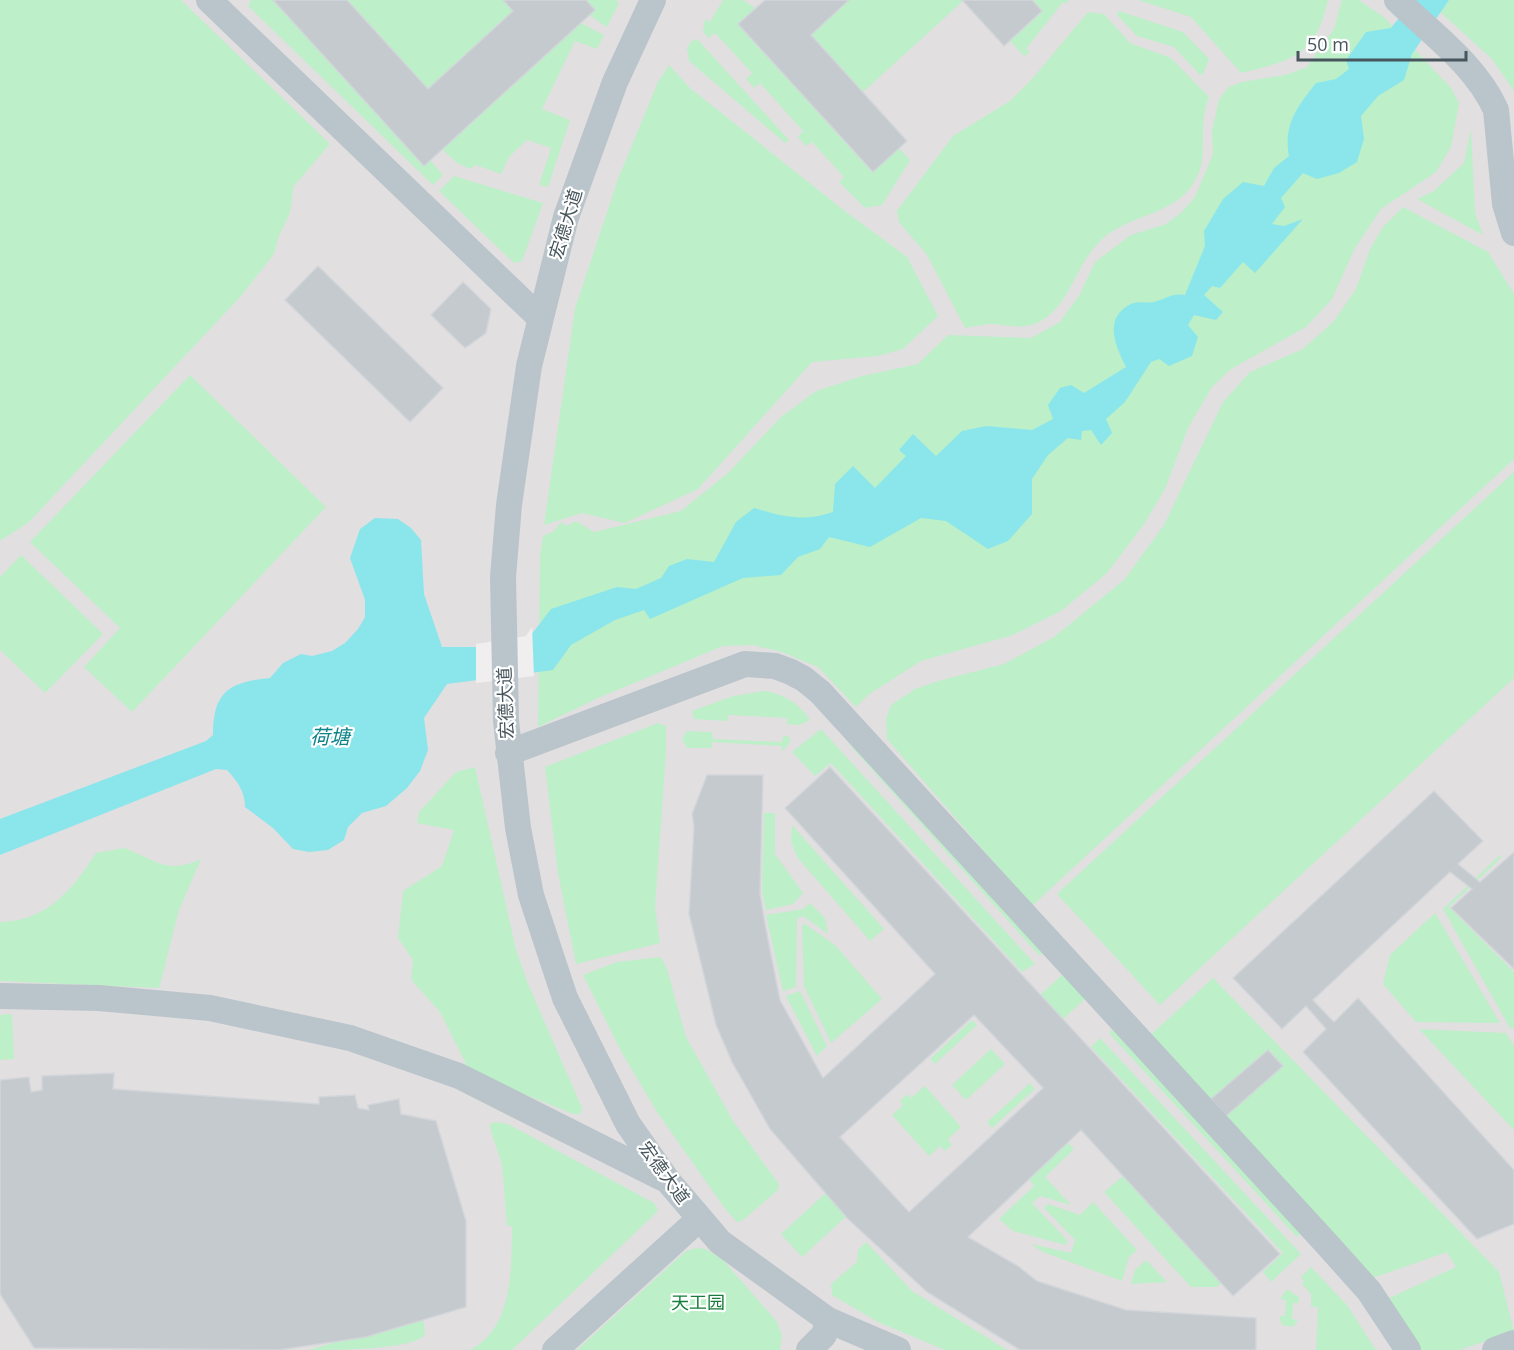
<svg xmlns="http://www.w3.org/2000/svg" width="1514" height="1350" viewBox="0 0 1514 1350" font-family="'Open Sans','Noto Sans SC',sans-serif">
<rect width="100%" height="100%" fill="#f1eeef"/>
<rect fill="#e2dfe1" x="0" y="0" width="1514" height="1350"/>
<g fill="#bdefc9">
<path d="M0,0H181L330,144L294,186V181L290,213L279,236L274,254L241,296L29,522L0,541Z"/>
<path d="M251,0H273L424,166L430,160L443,175L433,185L248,6Z"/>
<path d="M347,0H503L513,11L428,89Z"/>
<path d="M586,0H616L619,3L607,27L589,15L595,10Z"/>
<path d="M723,0H743L755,8L738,25L872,172L899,148L910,160L882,205L865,208L839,182L844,177L812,142L806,146L798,137L803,131L760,83L754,88L746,79L752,73L715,33L708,38L703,31L705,19L710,22Z"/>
<path d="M849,0H962L963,1L863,92L811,35Z"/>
<path d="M1032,0H1068L1067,4L1063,2L1026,49L1030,52L1024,56L1010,41L1042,12Z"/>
<path d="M1138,0H1328C1316,56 1291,61 1241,73L1191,17Z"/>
<path d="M1342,0H1359L1385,18L1451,88L1459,103L1451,147L1436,172L1381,209L1355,248L1332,299L1306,327L1231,369L1212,387L1188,428L1165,489L1144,524L1107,573L1061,611L1013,635L921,661L868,695L856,707L818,667L782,652L753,645L723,646L598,698L538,727L540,555L543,536L554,531L561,522L566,526L576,521L594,532L681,511L728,473L782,416L816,391L862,376L918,364L948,335L1031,338L1060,322L1080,294L1095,262L1131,235L1166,224L1182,212L1195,197L1213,154L1212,131L1219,99L1229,87L1242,82L1285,75L1307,67L1334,29Z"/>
<path d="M1427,0H1514V91L1492,59Z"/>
<path d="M1119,11L1183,32L1209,59L1203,74L1200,75L1174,47L1137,36L1117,15Z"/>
<path d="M1088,12L1104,14L1130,43L1171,58L1209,97C1197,123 1209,152 1197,177C1179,214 1136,213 1107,235C1075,259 1072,307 1037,323C1021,330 1004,324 988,324C980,325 973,327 965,328L927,255L899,222L897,211L953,136L1010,101L1032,79Z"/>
<path d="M581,23L604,35L597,49L575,41L542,109L570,120L548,187L539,185L551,148L527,140L509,157L501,174L476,165L470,169L457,163L442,149Z"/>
<path d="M693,39L699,41L789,140L785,143L689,61L687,48Z"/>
<path d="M669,65L690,88L846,212L907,257L938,316L903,349L878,356L812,362L698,489L625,523L582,513L544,525L575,309L618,179L658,82Z"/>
<path d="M1471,129L1475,213L1483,235L1417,199L1434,191L1464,163Z"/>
<path d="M454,176L543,203L522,261L514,263L439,191Z"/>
<path d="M1403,207L1488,252L1514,294V459L1032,906L887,739L886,719L891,705L915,689L938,681L1004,664L1054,637L1124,580L1164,525L1223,402L1250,372L1303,349L1334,321L1356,289L1370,249L1383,227Z"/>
<path d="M190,375L326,507L132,712L84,667L120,628L30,542Z"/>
<path d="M1514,472V678L1160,1005L1057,894Z"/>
<path d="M21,555L103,634L45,693L0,650V577Z"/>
<path d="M764,691C782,693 800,704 810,720L799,725L787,724V718L728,715V721L694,719L692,711L733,696Z"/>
<path d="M658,723L666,726V752L655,907L660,943L576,964L558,873L545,767Z"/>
<path d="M821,729L1035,964L1022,972L831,763L815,776L792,752Z"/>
<path d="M687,731L712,732L713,739L782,742L783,736H788L791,741L782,752V746L712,742V748H687L682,739Z"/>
<path d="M853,739L1044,951L1040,956L848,743Z"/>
<path d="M475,767L516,950L528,984L582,1108L580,1114H573L470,1072L440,1012L414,983L411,978L413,960L398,938L403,891L442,866L454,830L417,823L419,812L456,772Z"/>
<path d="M764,813H775V854L803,893L793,904L766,910L762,891Z"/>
<path d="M792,825L884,929L870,941L797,857L791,841Z"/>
<path d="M124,848C157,860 166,875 201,859L179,910L159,988L0,981V922C47,921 72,890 96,853Z"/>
<path d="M1503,856L1449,907L1514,972V1028H1510L1443,909L1498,857Z"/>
<path d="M810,903L825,918L828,934L803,916L797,919L796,987L783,991L766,915L803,909Z"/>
<path d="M1435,913L1500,1023L1416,1022L1383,984L1390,955Z"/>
<path d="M805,924L835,945L882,999L831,1043L804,986L802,925Z"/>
<path d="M661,957L667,969L686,1037L733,1121L779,1184L778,1190L742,1221L737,1222L726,1210L657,1112L621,1051L583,975L617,962Z"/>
<path d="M1063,974L1085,999L1027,1052L1004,1028Z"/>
<path d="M1213,978L1499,1272L1514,1332L1459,1350H1419L1383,1301L1456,1267L1447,1252L1370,1279L1146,1039Z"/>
<path d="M800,991L827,1046L817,1056L786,996Z"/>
<path d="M12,1014L14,1059L0,1060V1015Z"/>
<path d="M972,1020L977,1025L935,1064L930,1059Z"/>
<path d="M1114,1028L1301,1233L1297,1237L1109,1033Z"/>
<path d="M1419,1029L1506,1033L1514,1046V1130Z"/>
<path d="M1100,1038L1301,1254L1271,1282L1263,1272L1283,1253L1091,1047Z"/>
<path d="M991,1049L1005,1064L966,1100L952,1085Z"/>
<path d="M1030,1083L1035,1089L992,1128L987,1122Z"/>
<path d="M925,1086L961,1127L948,1139L952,1145L945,1151L940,1146L929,1156L892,1115L903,1105L900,1101L907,1094L911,1098Z"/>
<path d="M495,1122L508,1124L654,1203L658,1211L512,1350H470C514,1327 511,1269 512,1226H507L502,1165L489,1125Z"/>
<path d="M1068,1143L1074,1149L1045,1177L1071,1205L1040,1196L1032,1203L1067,1240L1066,1245L1013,1231L999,1219L1034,1186L1029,1179Z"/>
<path d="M1123,1176L1221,1283L1217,1287H1191L1104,1192Z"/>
<path d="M829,1190L850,1213L802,1257L781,1234Z"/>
<path d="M1093,1202L1137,1250L1129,1257L1122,1281L1043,1252L1031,1244L1071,1253L1075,1240L1044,1208L1048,1204L1080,1215Z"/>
<path d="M866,1242L912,1291L1007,1350H945L878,1322L832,1295L831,1284L857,1262L858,1250Z"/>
<path d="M696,1248L705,1249L722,1259L777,1322L782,1336L780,1350H577L686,1251Z"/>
<path d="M1146,1260L1167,1282L1131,1284L1135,1270Z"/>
<path d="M1311,1267L1347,1305L1376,1350H1316L1318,1307H1311V1294L1302,1284L1304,1281L1301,1277Z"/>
<path d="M1287,1289L1299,1297V1303H1293L1292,1319L1298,1320L1293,1327L1282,1325L1279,1316H1285L1286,1300L1280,1299Z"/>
<path d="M423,1316L425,1335C411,1350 335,1350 309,1350Z"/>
</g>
<path fill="#8ae6eb" d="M1413,0H1449L1412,54L1404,80L1378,96L1361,116L1364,139L1357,162L1339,173L1317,179L1303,173L1281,198L1285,207L1272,224L1284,226L1303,219L1255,273L1243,262L1220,288L1212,286L1204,295L1223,312L1216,320L1194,315L1188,325L1198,337L1192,356L1169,366L1159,359L1151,362L1125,402L1106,419L1112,433L1101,445L1091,430L1082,431L1081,440L1068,438L1048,455L1032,479V514L1008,541L988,549L946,521L921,518L870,547L829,537L820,549L798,557L781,575L743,578L650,619L644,610L615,620L571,645L553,670L447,684L424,718L428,750L420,771L407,788L386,806L362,813L348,827L344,840L328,850L309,852L293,849L273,828L245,807C245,791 237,781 227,770L216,769L0,855V819L206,741L213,735C213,691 230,682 270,678L283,663L301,654L312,656L332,651L345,643L358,629L365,617V600L350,558L360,529L375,518L398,519L411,528L421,540L424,594L442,647H481L528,639L551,609L617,587L636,589L661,578L669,566L687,559L714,562L736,522L754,508C784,517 803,522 833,512L835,484L853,466L875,488L906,456L899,450L913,434L936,456L962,431L986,426L1032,430L1053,419L1048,405L1060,388L1071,385L1084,393L1126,367C1115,345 1103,318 1131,304C1138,300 1147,304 1154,302C1166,299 1171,293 1185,295L1205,246L1204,231L1223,199L1243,182L1264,186L1274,168L1289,156C1283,124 1298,106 1316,83L1336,79L1349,69L1346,60L1366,32L1391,28Z"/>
<path fill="#f1eeef" d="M532,627L534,676L476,683V644L526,636Z"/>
<g fill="#c5cace" stroke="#d2d6da" stroke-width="1.5" fill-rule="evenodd">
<path d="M273,0H347L428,89L513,11L503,0H586L595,10L424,166Z"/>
<path d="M765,0H849L811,35L907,141L873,172L738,24Z"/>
<path d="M1032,0L1042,11L1004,46L962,0Z"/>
<path d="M318,266L443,388L410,422L285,300Z"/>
<path d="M463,282L491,309L486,333L465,348L431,315Z"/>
<path d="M830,767L1280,1254L1233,1296L1081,1130L968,1237L1018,1266L1037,1281L1126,1310L1256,1318V1350H1020L927,1292L848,1219L770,1129L732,1062L716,1025L689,914L694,826L692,814L707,775H763L760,893L765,924L780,1000L823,1078L935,974L785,808ZM974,1015L1043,1088L909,1212L840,1137Z"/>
<path d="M1434,791L1483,841L1458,864L1480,882L1514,852V969L1451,908L1472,889L1450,872L1313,1000L1334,1022L1358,998L1514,1170V1224L1477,1239L1303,1052L1326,1029L1306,1006L1282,1029L1233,978Z"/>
<path d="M1268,1050L1283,1066L1226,1116L1211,1099Z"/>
<path d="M114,1073L113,1089L319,1104V1097L355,1095L358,1108L369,1110L368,1105L399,1099L401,1114L436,1121L466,1221V1307L366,1337L279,1350L34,1348L0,1294V1080L29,1077L31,1092L42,1090V1076Z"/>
</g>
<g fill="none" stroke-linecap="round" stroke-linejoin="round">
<g stroke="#bac5cb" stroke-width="26">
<path d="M209,0L540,318"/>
<path d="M653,0L615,82L566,217L529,366L509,505L503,577L506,721L518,828L531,895L565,998L628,1124L668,1181L720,1242L828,1320L898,1350"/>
<path d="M1397,0C1432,34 1476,65 1496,110L1505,204L1514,233"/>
<path d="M508,753L745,664L775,666L791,672L804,679L820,692L1325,1242L1369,1291L1408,1350"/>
<path d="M0,996L99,998L210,1008L350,1038L459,1076L662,1178"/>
<path d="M555,1350L698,1220"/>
<path d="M809,1350L824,1335L828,1320"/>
<path d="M1495,1350L1514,1343"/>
</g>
</g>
<g text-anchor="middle" stroke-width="4.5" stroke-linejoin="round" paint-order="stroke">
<g font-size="18" fill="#47555c" stroke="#fff">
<text transform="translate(566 224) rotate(-73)" y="6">宏德大道</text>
<text transform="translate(506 703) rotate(-92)" y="6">宏德大道</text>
<text transform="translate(664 1173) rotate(54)" y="6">宏德大道</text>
</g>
<g font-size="18" fill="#177d3b" stroke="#fff">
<text x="698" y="1309">天工园</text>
</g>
<g font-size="20" font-style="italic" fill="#0e838a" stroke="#fff">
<text x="330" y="744">荷塘</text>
</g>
</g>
<path d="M1298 51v9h168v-9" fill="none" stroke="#47555c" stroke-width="3"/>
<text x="1307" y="51" font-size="18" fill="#47555c" stroke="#ffffff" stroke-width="4.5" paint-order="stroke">50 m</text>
</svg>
